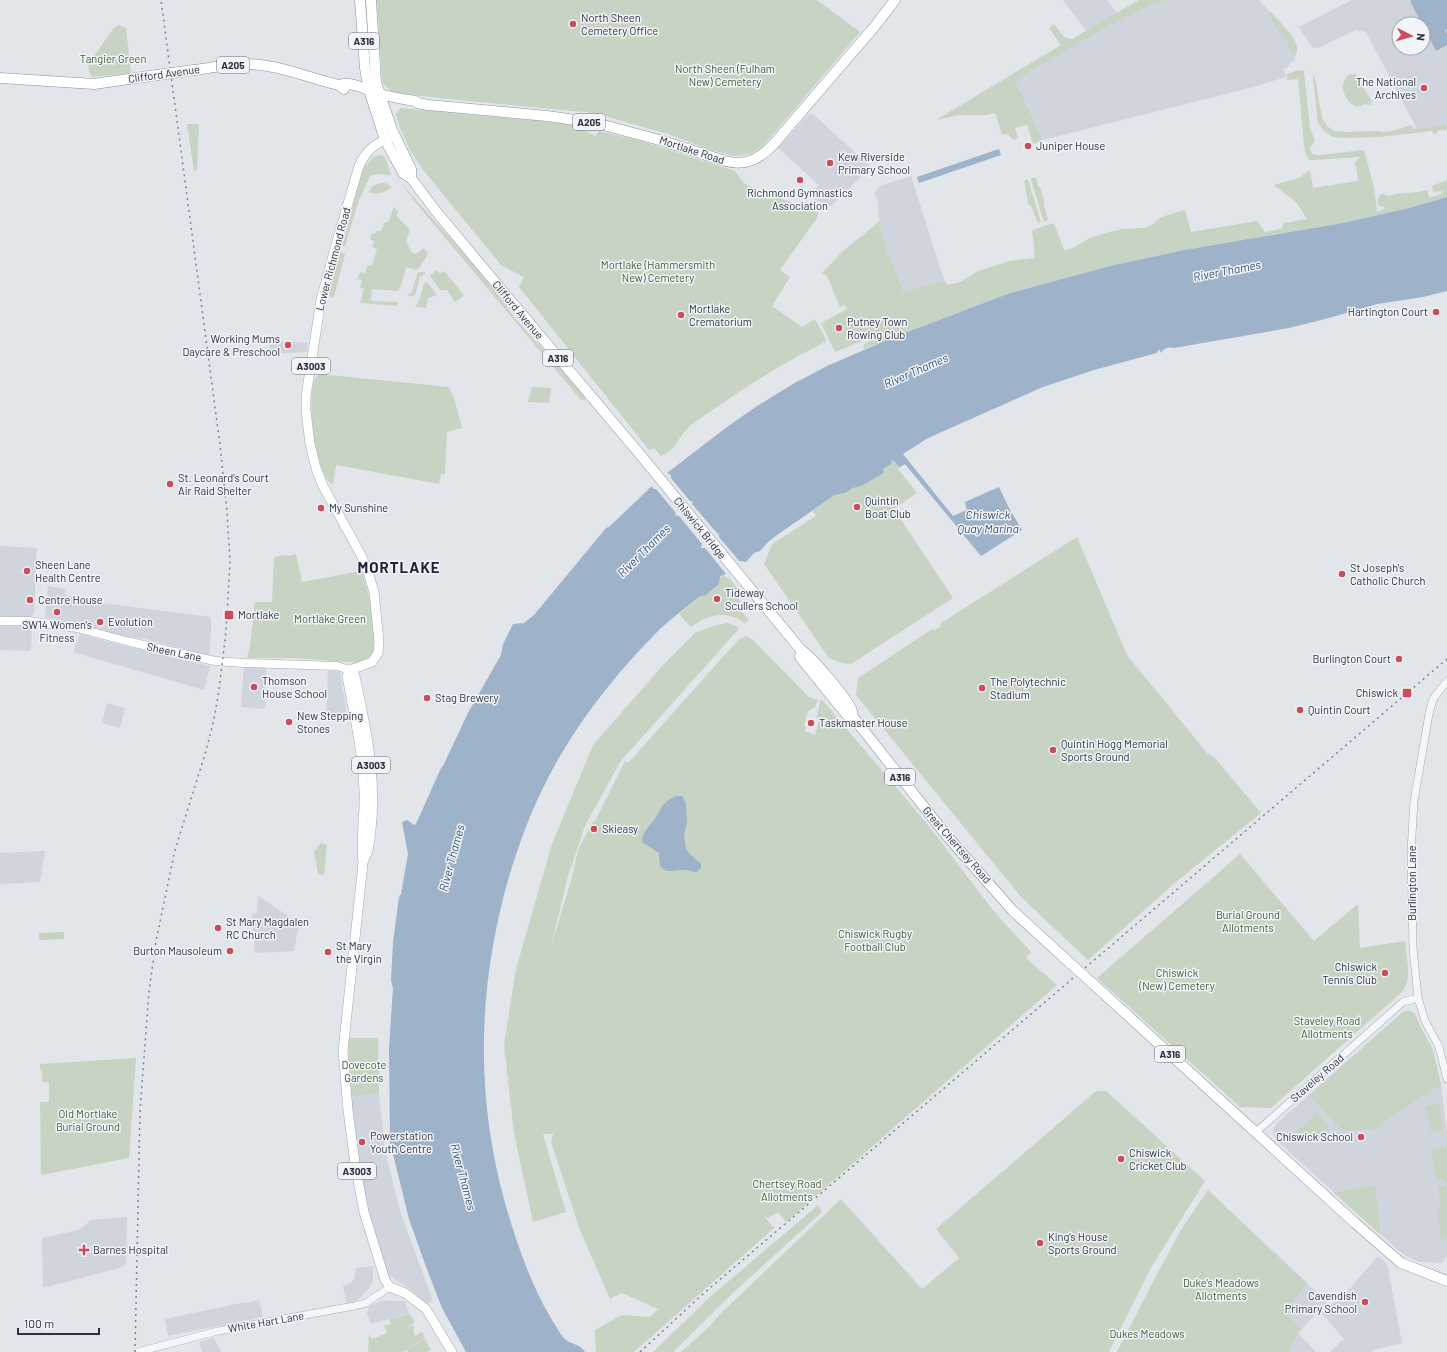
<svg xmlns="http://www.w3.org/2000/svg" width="1447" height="1352" viewBox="0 0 1447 1352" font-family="Barlow,sans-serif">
<rect width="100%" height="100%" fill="#e2e5ea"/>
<g fill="#d0d4dc" fill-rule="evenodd">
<path d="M1063,0H1107L1117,13L1135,3L1137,12L1149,6L1168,0H1259L1294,39L1297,46L1296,55L1294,61L1289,64L1290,66L1283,69L1286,77L1253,87L1043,140L1012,74L1086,31Z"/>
<path d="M1352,0H1447V130L1418,131L1366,32L1356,30L1318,48L1312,47L1299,27ZM1399,24H1423V48H1399Z"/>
<path d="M811,114L814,115L871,167L830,207L809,197L819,185L778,148L808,115Z"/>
<path d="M911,176L944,280L904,292L887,250L879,222L878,201L874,194L880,186Z"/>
<path d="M269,340L308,343L307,352L269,354Z"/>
<path d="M0,546L37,548L34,614L30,617L0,616Z"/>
<path d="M48,586L66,589L65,595L100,603L211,617V631L209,656L146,639L123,636L94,628L70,623L68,621L45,618Z"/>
<path d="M0,626H32L31,651L0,650Z"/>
<path d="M80,634L120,645L210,666L204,690L73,652Z"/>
<path d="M244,666L266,667L265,709L241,707Z"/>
<path d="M328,671L340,672L347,715L326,719Z"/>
<path d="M107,703L125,708L120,728L102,723Z"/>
<path d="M45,851L40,882L0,884V853Z"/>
<path d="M258,896L299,923L294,951L255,953L252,914L257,913Z"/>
<path d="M1407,1011H1411L1415,1014L1420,1026L1433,1050L1441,1085L1447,1132V1256L1442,1263L1419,1262L1410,1258L1399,1251L1276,1140L1273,1133L1274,1128L1277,1123L1403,1012Z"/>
<path d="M379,1093L385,1150L400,1211L433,1301L427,1304L406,1286L388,1275L370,1219L359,1164L351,1097Z"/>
<path d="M127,1217L126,1262L123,1267L43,1288L42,1238L79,1230L91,1220Z"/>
<path d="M1378,1256L1387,1264L1402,1343L1374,1350L1372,1352H1330L1344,1339L1322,1313L1330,1305L1340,1300Z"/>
<path d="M373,1266V1281L368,1290L357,1300L347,1304L343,1286L350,1283L354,1280L356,1268Z"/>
<path d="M1308,1284L1326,1302L1302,1329L1284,1311Z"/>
<path d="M259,1300L263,1317L168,1336L165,1319L246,1302L247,1303Z"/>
<path d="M381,1301H405L408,1313L371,1324L367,1314L369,1306Z"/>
<path d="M1298,1333L1316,1352H1289Z"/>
<path d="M214,1338L221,1352H202L199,1342Z"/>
</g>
<g fill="#c7d4c4">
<path d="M377,0H817L860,32L763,146L752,153L744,155L734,156L707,149L668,134L594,113L438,98L392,92L384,85L382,79Z"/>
<path d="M1139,0H1168L1149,6L1110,25L1015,80L1043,140L1033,144L1027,125L1015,128L1018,138L1014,140L1007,134L1002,135L995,113L986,115H959L936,120L1061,45L1049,28L1054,24L1064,37L1072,39Z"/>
<path d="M1271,12C1279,22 1302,41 1296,54H1292L1287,41L1275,26L1269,14Z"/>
<path d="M119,25L126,28L131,73L93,77C89,73 88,69 89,63L114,28Z"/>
<path d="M1298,70L1304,71L1310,129L1315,140L1310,148L1312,154L1319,155L1364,150L1374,187L1377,212L1384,209V207L1379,206L1377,200L1382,193L1388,196C1401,192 1414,194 1427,190L1430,198L1443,193L1442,191L1433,192L1432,186L1447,180V197L1409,208L1343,223L1184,250L1110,266L1010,293L864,349L863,345L869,341L867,337L861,338L862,341L835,352L821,323L847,309L845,305L840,307L827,276L822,273L844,250L879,222L887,250L904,292L944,280L948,285L960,282L978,271L1009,261L1035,258L1032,230L1054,223L1064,250L1073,248L1090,238L1105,233L1123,229L1145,228L1153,224L1161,217L1185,210L1191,232L1257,221L1265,232L1281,229L1284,223L1307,219L1297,203L1274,185L1299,178L1310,170L1313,188L1358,181L1355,162L1360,157L1316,160H1309L1306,155L1304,146L1298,79L1287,80V74Z"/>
<path d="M1314,73L1322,118L1327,126L1334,131L1345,132L1377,131C1387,134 1400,129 1410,125L1415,129L1447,125V129L1437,131V133L1434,134L1432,131L1380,137L1342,138L1333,137L1325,132L1318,123L1313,78Z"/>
<path d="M1350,74L1357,75L1362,86L1372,101L1371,105L1365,104L1358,107C1345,104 1336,82 1350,74Z"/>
<path d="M401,108L572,124L595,136L599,131L641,141L735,171L744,183L753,188L817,212L818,215L817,218L780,270L790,277L772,306L802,327L815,319L827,341C789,360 752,382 717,407C708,413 698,419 690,426C678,436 677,450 661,456L654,448L649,450L519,287L524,277L501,265L424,171L410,150L399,126L396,114Z"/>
<path d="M187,124H199L197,170L194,171Z"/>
<path d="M380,155L385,157L391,175L377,174L370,176L358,202L345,247L342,246L363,169L373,157Z"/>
<path d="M390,162L400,182L474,265L496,292L514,317L587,399L581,400L416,203L399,181Z"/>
<path d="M1032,178H1036L1038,186L1041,189L1044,201V205L1048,220L1044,222L1031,180Z"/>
<path d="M1028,179V180L1041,222L1038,223L1031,206L1029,205C1026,196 1026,189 1024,181Z"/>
<path d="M380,183H385L392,187C385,193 376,195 368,192L373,186Z"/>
<path d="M394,207L398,212L396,215L410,230L406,241L411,252L416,254L424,248L428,254L419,268L416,270L406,267L400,289L397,291L372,289L371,301L398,302L397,306L360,303L364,289L360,287L362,280L358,279L360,272L365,273L367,265L372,266L377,249L372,247L374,241L370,239L372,233L375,234L376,231H381L384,223L389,221Z"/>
<path d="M339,252L345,254L334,297L329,296Z"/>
<path d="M435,271L442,273L444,271L464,295L455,302L447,290H440L430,276Z"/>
<path d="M418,272H425V274L420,277L415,295L411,297L406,293L411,294Z"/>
<path d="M427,282L437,295L428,298L426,308L415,307C420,301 421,292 424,284Z"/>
<path d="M319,374L449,387L454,398L462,428L447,432L445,474H441L439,484L336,465L333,485C315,475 306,397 315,379C316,377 318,376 319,374Z"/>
<path d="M532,387L551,388L549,403L528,402Z"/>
<path d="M891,459L896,464L898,463L900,467L898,469L917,493L894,509L953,598L851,664L842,663L829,658L764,564L772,544L816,516L813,511L835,495L845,493L853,488L884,473L882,469L891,463Z"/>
<path d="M1077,537L1127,655L1207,753L1215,758L1261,813L1176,882L1088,960L1021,897L856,695L858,678L932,629L935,630L940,627L941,623Z"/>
<path d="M296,554L302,582L361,571C370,591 378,636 372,657L361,663L292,658H247L250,647L255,602H272L274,557L286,555L289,556Z"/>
<path d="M724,575L725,577L729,578L738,589L734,593L741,602L737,606L749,620L745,623C726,610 709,614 691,627L679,614L699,597L706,595L719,584L720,577Z"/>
<path d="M728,623L738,627L737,631L620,762L585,826L568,876L550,950L572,877L578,850L592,823L595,821L625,761L629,762L738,640L746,636L753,640L809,697L818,700L815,707L808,711L804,726L806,727L805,731L815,735L819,720L817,717L820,700L823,701L928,825L992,909L1031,952L1026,958L1057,985L786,1222L778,1212L768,1218L763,1215L774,1228L634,1352H596L595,1330L622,1315L650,1317L658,1309L622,1293L610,1299L580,1230L551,1142L553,1134H543L566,1212L533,1222L514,1133L504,1045L516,969L552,844L593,745L664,664L695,633L716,625Z"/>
<path d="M321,843L327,845L324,875L318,874L314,851Z"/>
<path d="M1240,854L1314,941L1358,904L1360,948L1405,941C1406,958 1413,978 1402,992L1271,1108L1240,1107L1097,978Z"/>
<path d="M64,932V939L39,940V933Z"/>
<path d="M1407,1011H1411L1415,1014L1420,1026L1433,1050L1441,1085L1382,1122L1376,1129L1346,1131L1341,1130L1323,1109L1308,1096L1403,1012Z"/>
<path d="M348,1038H378L379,1093L351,1097Z"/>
<path d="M136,1058L129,1158L41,1175L40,1102H49V1082H42V1072L40,1070V1064Z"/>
<path d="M1096,1091H1106L1205,1181L1152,1266L1109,1352H681L708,1328L719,1315L841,1199L922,1289L959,1258L936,1229Z"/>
<path d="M1439,1104L1443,1130L1431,1132L1426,1106Z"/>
<path d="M1317,1113L1329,1126L1308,1145L1297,1132Z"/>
<path d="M1447,1147V1182H1444L1443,1179L1436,1180L1431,1149Z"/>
<path d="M1375,1185L1381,1235L1334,1193Z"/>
<path d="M1447,1186V1238L1438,1240V1238L1441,1237L1437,1208L1441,1207L1438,1187Z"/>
<path d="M1208,1190L1308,1284L1284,1311L1302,1329L1298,1333L1289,1352H1117L1157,1274L1182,1228Z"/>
<path d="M818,1205L822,1212L735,1291L673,1352H653L711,1296Z"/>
<path d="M409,1313L414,1320V1323L405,1329L413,1325L415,1328L413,1329L415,1336L422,1332L425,1338L403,1352H368L369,1334L372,1339L387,1333L384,1326L391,1324L389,1319L397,1317L399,1320L398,1317Z"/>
<path d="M425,1339L431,1350L427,1352H408L406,1350Z"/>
</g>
<g fill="#9eb2c9">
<path d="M1412,0H1447V29L1445,30L1447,34V45L1436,51L1410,1Z"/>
<path d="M999,149L1001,155L919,183L917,177Z"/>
<path d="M1447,197V291L1423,297L1377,304L1329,318L1289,328L1174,348C1169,346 1164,348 1161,353L1159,349L1157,353L1094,370L1043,387L928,438L903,454L953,516L967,510L965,502L999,487L1009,508L1022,530L981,556L905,464L900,467L891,459L892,463L883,469L884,473L861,486L853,488L845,493L835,495L777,535L768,542L760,551L754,553L746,562L740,561L724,575L720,576L719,584L706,595L699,597C686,607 672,618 660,629C622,667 587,710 560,756C539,792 523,831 511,870C478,980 474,1092 505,1203C517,1245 533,1291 557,1328C560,1334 565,1341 572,1343C578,1346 581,1346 585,1352H466L442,1308L425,1264L409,1219L390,1142L389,1048L393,988L391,981L393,942L399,897L401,894L408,854L402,822L407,820L414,825L416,824L441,768L443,766L469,711L501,655L503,644L513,624L524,623L534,615L606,528L609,527L653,485L654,489L670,477L667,473L727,427L757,406L793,384L827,366L892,338L1010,293L1110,266L1184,250L1343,223L1409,208Z"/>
<path d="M676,796H682L686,803L687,823L684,834L686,849L688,852L701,864V868L697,872C693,872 689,870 684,870C675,869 667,875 660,866L659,853L642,842C642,831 651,825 656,817C659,812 661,807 665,803C668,800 672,798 676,796Z"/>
</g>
<path fill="#e2e5ea" d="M666,472L671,475V478L690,501L693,502L692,504L717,533L719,534V537L741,563L726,574L705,548H701L702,544L679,516L675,515L676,513L656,489H654L652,487V484H654L655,487L668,478L669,475L665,474Z"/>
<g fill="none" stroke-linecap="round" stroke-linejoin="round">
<g stroke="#a7acb4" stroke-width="8">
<g id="tertiary">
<path d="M1447,681L1433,699L1429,714L1414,801L1411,852L1413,948L1418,998L1425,1021L1439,1047L1447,1079"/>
<path d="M1256,1132L1403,1002L1418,998"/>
<path d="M138,1352L218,1331L354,1306L366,1303L390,1287"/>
</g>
</g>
<g stroke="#a7acb4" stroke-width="9">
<path id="secondary" d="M0,621H29L77,628L130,642L215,661L244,663L337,666L350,670"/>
</g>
<g stroke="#a2a9b6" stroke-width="10">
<g id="primary">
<path d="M350,670L347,676C354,714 363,753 364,792C365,816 360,839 363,863L343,1051L348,1110L355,1164L364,1212L385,1280L390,1287L405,1293L426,1309L452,1352"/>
<path d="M350,670L372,662L378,653L379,642L374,592L368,572L361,555L323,486L316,468L310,444L306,411V396L321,300L335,248L359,166C367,149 374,145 390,137"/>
<path d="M350,670L355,676C366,729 377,776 371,830C370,841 369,851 364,860"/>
</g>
</g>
<g stroke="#8a93a1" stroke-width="11">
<g id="trunk">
<path d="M360,0L365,68L369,90L385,140L404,174L411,178L435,210L474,257L643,458L801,650C811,656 848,699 852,711C853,713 852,715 853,717L947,836L1013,911L1071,964"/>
<path d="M371,0L376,82L392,130L411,169V178"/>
<path d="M194,70C212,68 231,63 249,64C280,65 309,78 339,85L344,89"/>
<path d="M0,78L94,84L157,75"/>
<path d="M339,85C350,80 369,91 379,94C391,97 403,99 415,101L418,103L428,105L547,116L596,123L663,141L725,161C746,166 757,160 772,146L875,26L895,0"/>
<path d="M801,650L800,657L847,715L853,717"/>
<path d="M1091,982L1355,1223L1401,1263L1447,1281"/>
</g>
</g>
<use href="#tertiary" stroke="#f5f6f9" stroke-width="7"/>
<use href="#secondary" stroke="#fff" stroke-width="8"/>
<use href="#primary" stroke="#fff" stroke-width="9"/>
<use href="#trunk" stroke="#fff" stroke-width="10"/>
<g stroke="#7c8594" stroke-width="1.5" stroke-dasharray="2 4" stroke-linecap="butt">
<path d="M135,1352L140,1111L149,991L156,941L175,850L206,751L214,719L219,690L226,631L230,562L227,511L220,445L161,0"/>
<path d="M640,1352L703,1294L1447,659"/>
</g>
<g stroke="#8a93a1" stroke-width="11" stroke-linecap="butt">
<g id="trunk-bridge">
<path d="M157,75L194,70"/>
<path d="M1071,964L1091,982"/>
</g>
</g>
<use href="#trunk-bridge" stroke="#fff" stroke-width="10"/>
</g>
<g fill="#cc4b5c" stroke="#f2f4f8" stroke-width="1.5">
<circle cx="573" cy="24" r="4"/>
<circle cx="1424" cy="88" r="4"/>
<circle cx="1028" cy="146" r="4"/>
<circle cx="830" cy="163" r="4"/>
<circle cx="800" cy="180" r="4"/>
<circle cx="1436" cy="312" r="4"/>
<circle cx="681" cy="315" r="4"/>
<circle cx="839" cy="328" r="4"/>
<circle cx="288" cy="345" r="4"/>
<circle cx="170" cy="484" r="4"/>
<circle cx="857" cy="507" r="4"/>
<circle cx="321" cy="508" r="4"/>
<circle cx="27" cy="571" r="4"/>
<circle cx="1342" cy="574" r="4"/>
<circle cx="717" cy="599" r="4"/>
<circle cx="30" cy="600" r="4"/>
<circle cx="57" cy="612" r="4"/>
<rect x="224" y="610" width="10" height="10" rx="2"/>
<circle cx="100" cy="622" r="4"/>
<circle cx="1399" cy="659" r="4"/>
<circle cx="254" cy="687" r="4"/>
<circle cx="982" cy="688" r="4"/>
<rect x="1402" y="688" width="10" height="10" rx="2"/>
<circle cx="427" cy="698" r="4"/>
<circle cx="1300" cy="710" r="4"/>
<circle cx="289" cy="722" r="4"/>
<circle cx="811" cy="723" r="4"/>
<circle cx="1053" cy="750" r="4"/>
<circle cx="594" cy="829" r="4"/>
<circle cx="218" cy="928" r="4"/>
<circle cx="230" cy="951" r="4"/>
<circle cx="328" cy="952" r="4"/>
<circle cx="1385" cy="973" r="4"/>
<circle cx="1361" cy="1137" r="4"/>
<circle cx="362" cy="1142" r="4"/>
<circle cx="1121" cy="1159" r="4"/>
<circle cx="1040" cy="1243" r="4"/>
<path d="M82 1244h4v4h4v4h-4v4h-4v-4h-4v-4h4z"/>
<circle cx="1365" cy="1302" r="4"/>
</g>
<g text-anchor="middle" stroke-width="3" stroke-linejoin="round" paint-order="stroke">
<g fill="#f2f4f8" stroke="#676d79" stroke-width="1">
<rect x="349" y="33" width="30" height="16" rx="3"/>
<rect x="217" y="57" width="32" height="16" rx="3"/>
<rect x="573" y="114" width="32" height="16" rx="3"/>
<rect x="543" y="350" width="30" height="16" rx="3"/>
<rect x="292" y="358" width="38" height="16" rx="3"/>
<rect x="352" y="757" width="38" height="16" rx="3"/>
<rect x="885" y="769" width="30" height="16" rx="3"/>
<rect x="1155" y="1046" width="30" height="16" rx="3"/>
<rect x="338" y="1163" width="38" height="16" rx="3"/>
</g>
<g font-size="10" font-weight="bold" fill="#2b3342">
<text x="364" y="45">A316</text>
<text x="233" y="69">A205</text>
<text x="589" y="126">A205</text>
<text x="558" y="362">A316</text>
<text x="311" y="370">A3003</text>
<text x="371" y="769">A3003</text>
<text x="900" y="781">A316</text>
<text x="1170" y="1058">A316</text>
<text x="357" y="1175">A3003</text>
</g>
<g font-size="11" fill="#2b3342" stroke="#f2f4f8" text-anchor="start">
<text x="581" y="22">North Sheen<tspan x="581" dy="13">Cemetery Office</tspan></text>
<text x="1416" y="86" text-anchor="end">The National<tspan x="1416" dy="13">Archives</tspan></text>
<text x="1036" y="150">Juniper House</text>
<text x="838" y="161">Kew Riverside<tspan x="838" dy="13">Primary School</tspan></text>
<text x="800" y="197" text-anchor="middle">Richmond Gymnastics<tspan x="800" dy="13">Association</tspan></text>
<text x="689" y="313">Mortlake<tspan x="689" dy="13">Crematorium</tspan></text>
<text x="1428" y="316" text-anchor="end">Hartington Court</text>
<text x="847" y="326">Putney Town<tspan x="847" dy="13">Rowing Club</tspan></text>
<text x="280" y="343" text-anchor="end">Working Mums<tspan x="280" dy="13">Daycare &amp; Preschool</tspan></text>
<text x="178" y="482">St. Leonard's Court<tspan x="178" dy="13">Air Raid Shelter</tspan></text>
<text x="865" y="505">Quintin<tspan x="865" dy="13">Boat Club</tspan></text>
<text x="329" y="512">My Sunshine</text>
<text x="35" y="569">Sheen Lane<tspan x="35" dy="13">Health Centre</tspan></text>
<text x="1350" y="572">St Joseph's<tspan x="1350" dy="13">Catholic Church</tspan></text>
<text x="725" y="597">Tideway<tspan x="725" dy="13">Scullers School</tspan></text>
<text x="38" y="604">Centre House</text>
<text x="238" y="619">Mortlake</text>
<text x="108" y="626">Evolution</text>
<text x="57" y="629" text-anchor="middle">SW14 Women's<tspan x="57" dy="13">Fitness</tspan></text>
<text x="1391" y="663" text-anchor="end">Burlington Court</text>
<text x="262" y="685">Thomson<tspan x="262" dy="13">House School</tspan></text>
<text x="990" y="686">The Polytechnic<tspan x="990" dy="13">Stadium</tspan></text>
<text x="1398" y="697" text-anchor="end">Chiswick</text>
<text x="435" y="702">Stag Brewery</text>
<text x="1308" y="714">Quintin Court</text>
<text x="297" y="720">New Stepping<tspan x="297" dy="13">Stones</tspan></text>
<text x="819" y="727">Taskmaster House</text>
<text x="1061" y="748">Quintin Hogg Memorial<tspan x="1061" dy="13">Sports Ground</tspan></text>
<text x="602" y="833">Skieasy</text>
<text x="226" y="926">St Mary Magdalen<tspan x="226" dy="13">RC Church</tspan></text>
<text x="336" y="950">St Mary<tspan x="336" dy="13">the Virgin</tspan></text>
<text x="222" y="955" text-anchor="end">Burton Mausoleum</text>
<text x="1377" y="971" text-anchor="end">Chiswick<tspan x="1377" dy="13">Tennis Club</tspan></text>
<text x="370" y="1140">Powerstation<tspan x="370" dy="13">Youth Centre</tspan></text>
<text x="1353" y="1141" text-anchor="end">Chiswick School</text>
<text x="1129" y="1157">Chiswick<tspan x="1129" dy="13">Cricket Club</tspan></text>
<text x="1048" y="1241">King's House<tspan x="1048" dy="13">Sports Ground</tspan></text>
<text x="93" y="1254">Barnes Hospital</text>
<text x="1357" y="1300" text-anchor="end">Cavendish<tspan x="1357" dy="13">Primary School</tspan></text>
</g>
<g font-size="11" fill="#3e5e38" stroke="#f2f4f8">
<text x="113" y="63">Tangier Green</text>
<text x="725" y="73">North Sheen (Fulham<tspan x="725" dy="13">New) Cemetery</tspan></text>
<text x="658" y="269">Mortlake (Hammersmith<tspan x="658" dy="13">New) Cemetery</tspan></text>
<text x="330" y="623">Mortlake Green</text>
<text x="1248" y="919">Burial Ground<tspan x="1248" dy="13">Allotments</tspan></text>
<text x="875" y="938">Chiswick Rugby<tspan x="875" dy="13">Football Club</tspan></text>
<text x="1177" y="977">Chiswick<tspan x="1177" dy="13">(New) Cemetery</tspan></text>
<text x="1327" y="1025">Staveley Road<tspan x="1327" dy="13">Allotments</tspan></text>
<text x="364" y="1069">Dovecote<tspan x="364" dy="13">Gardens</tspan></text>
<text x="88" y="1118">Old Mortlake<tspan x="88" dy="13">Burial Ground</tspan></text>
<text x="787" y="1188">Chertsey Road<tspan x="787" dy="13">Allotments</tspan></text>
<text x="1221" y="1287">Duke's Meadows<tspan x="1221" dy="13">Allotments</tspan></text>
<text x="1147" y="1338">Dukes Meadows</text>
</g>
<g font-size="11" fill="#2b3342" stroke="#f2f4f8">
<text transform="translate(164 74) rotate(-8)" y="4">Clifford Avenue</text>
<text transform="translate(692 150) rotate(18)" y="4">Mortlake Road</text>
<text transform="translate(333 259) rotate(-75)" y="4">Lower Richmond Road</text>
<text transform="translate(518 310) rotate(50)" y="4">Clifford Avenue</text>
<text transform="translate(700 528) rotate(51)" y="4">Chiswick Bridge</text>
<text transform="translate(174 652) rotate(12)" y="4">Sheen Lane</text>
<text transform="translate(957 845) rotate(49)" y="4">Great Chertsey Road</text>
<text transform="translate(1412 883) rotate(-90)" y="4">Burlington Lane</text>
<text transform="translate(1317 1078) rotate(-41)" y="4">Staveley Road</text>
<text transform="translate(266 1322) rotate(-10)" y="4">White Hart Lane</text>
</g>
<g font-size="12" font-style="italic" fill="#355176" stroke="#f2f4f8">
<text transform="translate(1227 271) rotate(-11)" y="4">River Thames</text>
<text transform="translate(916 371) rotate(-24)" y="4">River Thames</text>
<text x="988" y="519">Chiswick<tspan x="988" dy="14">Quay Marina</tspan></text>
<text transform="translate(644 551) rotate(-45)" y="4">River Thames</text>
<text transform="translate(452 858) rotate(-75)" y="4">River Thames</text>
<text transform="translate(463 1177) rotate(75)" y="4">River Thames</text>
</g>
<g font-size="15" font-weight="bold" letter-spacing="1" fill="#1d2433" stroke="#f2f4f8">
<text x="399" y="573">MORTLAKE</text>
</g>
</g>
<g transform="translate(1411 36) rotate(96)"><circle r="19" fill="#f2f4f8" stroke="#a2a7af"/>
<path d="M0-3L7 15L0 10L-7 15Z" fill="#cc4b5c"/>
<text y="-6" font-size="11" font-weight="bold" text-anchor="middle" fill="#2b3342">N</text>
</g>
<path d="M18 1328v6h81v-6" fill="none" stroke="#2b3342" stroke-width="2"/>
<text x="24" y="1328" font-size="12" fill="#2b3342" stroke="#f2f4f8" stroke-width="3" paint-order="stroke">100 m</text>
</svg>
